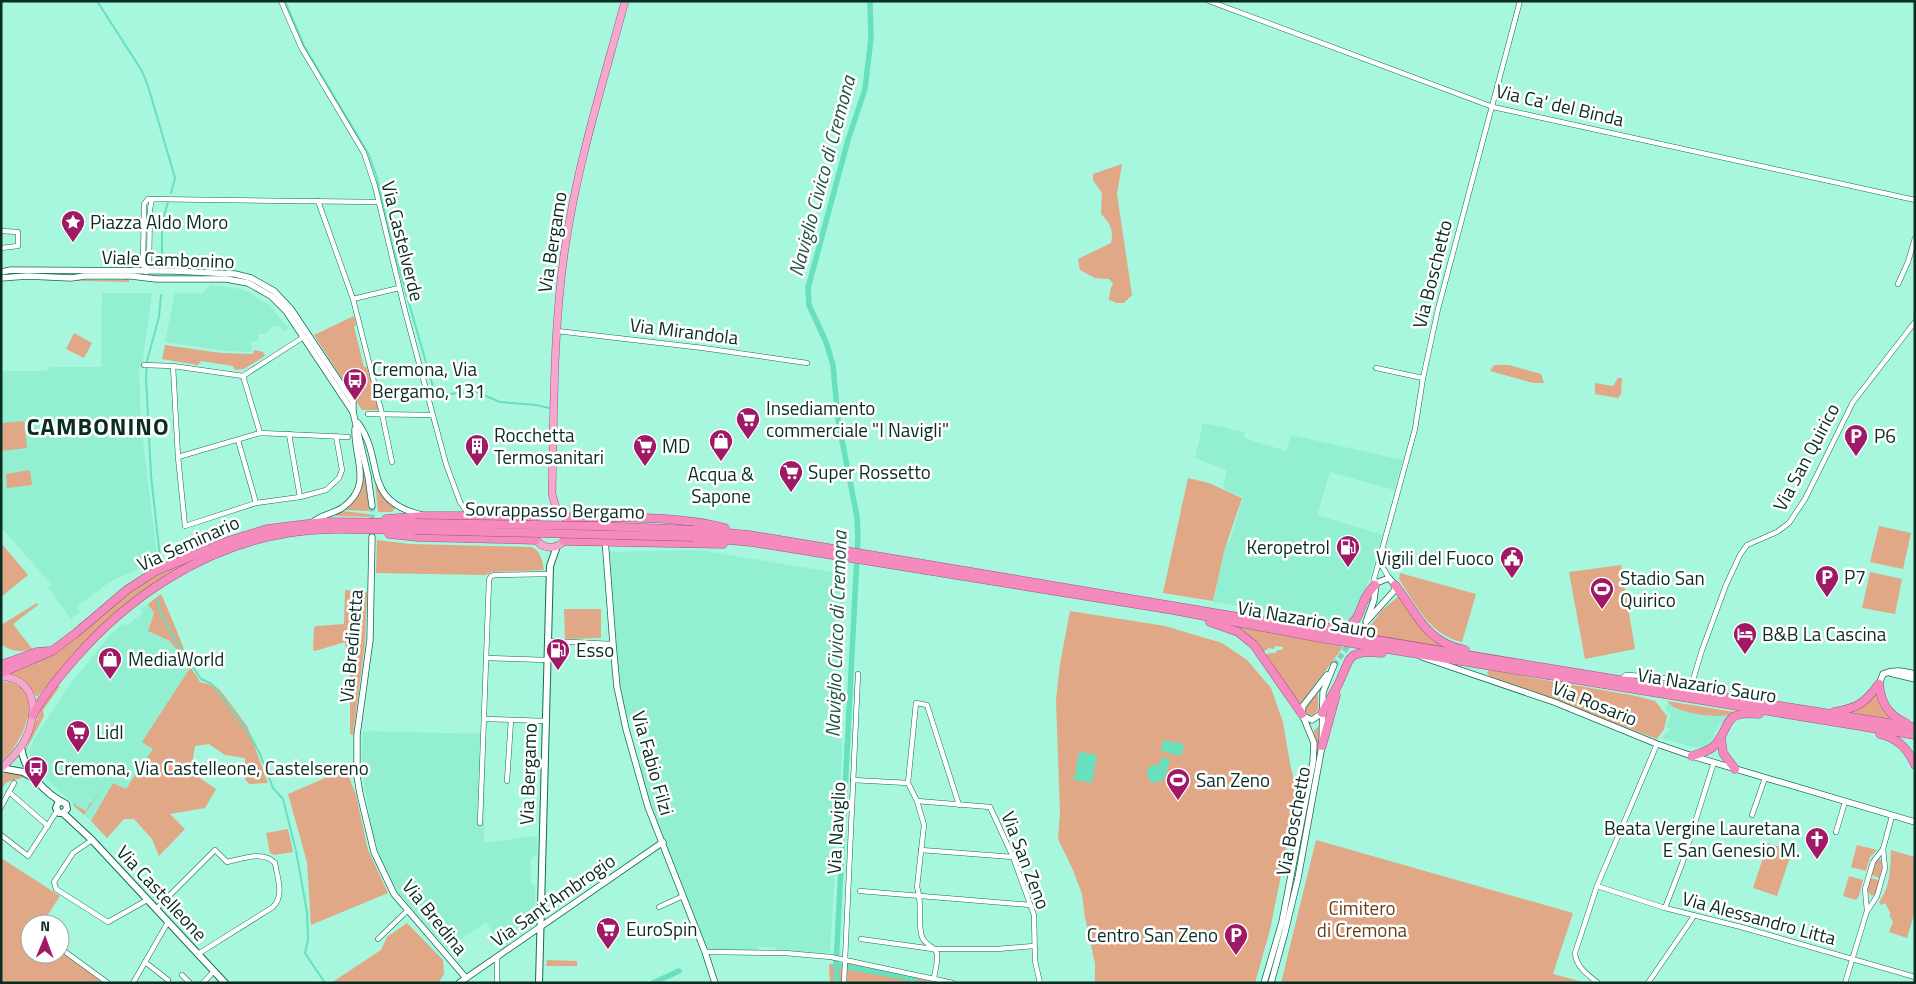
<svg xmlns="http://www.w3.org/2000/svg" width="1916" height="984" viewBox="0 0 1916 984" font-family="'Titillium Web',sans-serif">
<rect width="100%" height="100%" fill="#a6f7dd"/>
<g fill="#93efd2">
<path d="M211,285L240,289L252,294L270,306L289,329L284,331L278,326H272L266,334H258V341L251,342L252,352L226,351L165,342L175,293L201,294Z"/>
<path d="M102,293H152L142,367L139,368L141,424L157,556L146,566L111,581L76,607L80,612L71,619L48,587L51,584L1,527V371H46L51,367H101Z"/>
<path d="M1203,423L1245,432L1244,438L1286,451L1291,435L1403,460L1394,490L1330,472L1317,515L1383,535L1364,595L1354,619L1347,624L1213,602L1226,545L1230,541L1243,497L1223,488L1227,470L1195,458Z"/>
<path d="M699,550L844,574L840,675L842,754L830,953L778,950L774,947H758V950H707L649,803L639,768L650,747L649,734L624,714L618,677L607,552Z"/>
<path d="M148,604L154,613L148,631L170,641L190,668L143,742L153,749L126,789L113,783L91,821L33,766L29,752L34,739L70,684L111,634L123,623L126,626L143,613L140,609Z"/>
<path d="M1668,704L1675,708L1683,711L1713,716L1734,714L1728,717L1718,727L1709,745L1706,748H1697L1661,738L1671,729L1666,727L1671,715L1665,708Z"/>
<path d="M363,731L486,734L484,843L537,836V855L531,858V883L535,885V925L503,947L486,922L447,949L397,891L382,863L372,831L363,777L362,757Z"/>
</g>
<g fill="#e0a886">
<path d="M1122,164L1117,194L1132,295L1124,303H1116L1109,300L1110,291L1113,283L1109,279L1095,278L1080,270L1078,259L1111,243C1114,230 1110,223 1101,214L1102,193L1093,180V174Z"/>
<path d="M82,278V280H123V278L129,279V282L39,280Z"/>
<path d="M354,316L356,325L354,327L364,367H367L379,410H362L314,335Z"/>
<path d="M74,333L92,343L84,358L66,349Z"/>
<path d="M165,345L221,353L253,354L254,350L263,352L265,356L244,369L235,370L233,366L201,361L198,365L162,359Z"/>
<path d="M1494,365H1509L1541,374L1544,383H1533L1490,371Z"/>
<path d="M1618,378H1622L1621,394L1618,398L1595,394V383L1613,386Z"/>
<path d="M24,421L27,448L1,451V423Z"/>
<path d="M30,470L32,485L7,488L6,474Z"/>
<path d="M363,472L366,482L369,511L345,510L362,489Z"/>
<path d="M1188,478L1209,483L1242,498L1225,548L1213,601L1163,593Z"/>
<path d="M375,481L396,507L392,512H378Z"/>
<path d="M342,511L369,514V517L335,516Z"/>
<path d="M1879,526L1911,533L1903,569L1870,562Z"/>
<path d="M377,540L410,544L531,547C541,550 542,560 544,570L492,572L485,575L376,573Z"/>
<path d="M1,543L28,575L1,597Z"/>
<path d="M193,558L120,609L84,643L37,697L27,683L11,673L29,666L62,648L129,593L155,575Z"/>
<path d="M1621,565L1635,649L1585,659L1569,572Z"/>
<path d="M1870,572L1902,579L1895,614L1862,608Z"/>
<path d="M1400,573L1476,594L1462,642C1431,636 1415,604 1399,579Z"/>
<path d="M345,590L367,592L365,643L353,735L350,734V677L345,642L315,651L313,650L314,628L316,626L344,624Z"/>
<path d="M161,594C172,618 181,641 190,665C192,671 197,675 200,682L215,686L220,690L247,726L268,783L249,784L245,779V758L225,755L209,744L195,746L193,758L194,774L216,789L205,808L170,814L185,829L159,856L152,839L134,819H124L107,838L91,821L113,783L126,789L153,749L142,742L190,668L170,641L148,631L154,613L148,604Z"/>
<path d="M1399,596C1415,621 1422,634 1449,648L1364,634L1382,610Z"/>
<path d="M37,603L38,605L13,624L33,650C21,652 11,652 1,644V625Z"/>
<path d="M564,609H601V638L565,639Z"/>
<path d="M1070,611L1165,626L1222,643L1247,660L1271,688L1283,722L1291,769L1298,790L1270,930L1255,983H1095V963L1085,918L1082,894L1073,870L1058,839L1060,813L1056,700L1060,664Z"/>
<path d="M1233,626H1236L1343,647L1302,702L1299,703L1265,655L1270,653H1276L1277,650H1282L1283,647L1275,646L1274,649L1269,648L1263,652L1247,634Z"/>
<path d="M1489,670L1636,696L1655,701L1667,716L1664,729L1657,739L1490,677L1487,673Z"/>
<path d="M1,681C51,685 23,743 1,762Z"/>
<path d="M57,686H60L43,710L44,716L29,744L25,754C26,747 29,742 31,735C38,717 42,701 57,686Z"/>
<path d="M1877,688C1880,704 1885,712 1898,722L1843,713Z"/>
<path d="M1318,693V710L1313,715L1307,714L1305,710L1306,705Z"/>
<path d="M1667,701L1734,712V714C1720,719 1675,714 1667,701Z"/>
<path d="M1320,726V742L1314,784H1311L1316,753L1314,730Z"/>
<path d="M346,769L356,795L368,850L388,893L311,925L307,862L288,794Z"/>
<path d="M9,772L21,774L25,777L7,782L1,789V774Z"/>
<path d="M110,776L84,815L73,805L77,802L75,805L86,811L90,803L92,804Z"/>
<path d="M288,829L293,852L274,855L270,853L266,833Z"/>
<path d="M1316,840L1573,913L1553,974L1586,983H1281Z"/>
<path d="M1768,843L1792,851L1777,896L1753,888Z"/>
<path d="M1857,845L1877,850L1870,857L1866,871L1851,867Z"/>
<path d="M1891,850L1915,857V911L1907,938L1889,932L1893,922L1889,915L1891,914L1885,903L1881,905L1879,902C1891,886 1890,869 1891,850Z"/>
<path d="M1,858L60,896L42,924H30V954H60V948L108,983H1Z"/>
<path d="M1876,859H1880L1883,864L1880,878L1871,875Z"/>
<path d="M1849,876L1863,880L1859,896L1856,900L1843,896Z"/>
<path d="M1870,878L1879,880L1876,893L1872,896L1867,891Z"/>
<path d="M407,923L443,960L444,974L438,983H331L381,950L387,937Z"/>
<path d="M547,960L577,961V966H546Z"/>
<path d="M847,963L926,980L929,983H830L829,964Z"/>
</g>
<g fill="#68dfbd">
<path d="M1163,740L1184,744L1181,756L1161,751Z"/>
<path d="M1079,752L1097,755L1092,783L1074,780Z"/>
<path d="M1162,757L1170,759L1166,775L1162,781L1153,783L1148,779L1147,770L1152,765L1160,764Z"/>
</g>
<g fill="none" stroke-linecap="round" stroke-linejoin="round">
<g stroke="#68dfbd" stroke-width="2">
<path d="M97,1L142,71L148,86L175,178L171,193"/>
<path d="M285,1L304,46L369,155L377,178L393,248L434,390L438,394L442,395L474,391L500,402L536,405L549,408"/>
<path d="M162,261V223L168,202"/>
<path d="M160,558L151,475L146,378L147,361L159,317L161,295"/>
<path d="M158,600L160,612L176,642L201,679L212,684L249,733L260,754L273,788L283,799L296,851L307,912L308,940L305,953L325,983"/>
</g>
<g stroke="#68dfbd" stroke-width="5.5">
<path d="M836,965L910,978L917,983"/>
<path d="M653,983L679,971"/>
<path d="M837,983L836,965L858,536L857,517L838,420L833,365L826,342L809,305L808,288L848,140L865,89L871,38L870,1"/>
</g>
<g stroke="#87ceb8" stroke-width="5.5" stroke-dasharray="5.5 3" stroke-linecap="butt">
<path d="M372,506V537"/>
<path d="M1334,665L1366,622"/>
</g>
<g stroke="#136d58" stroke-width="5.5">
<g id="minor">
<path d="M281,1L301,47L364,153L375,186L405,311L446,464L460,502L469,515"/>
<path d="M1209,1L1493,107L1915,200"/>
<path d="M318,201L353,299L382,414L392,462"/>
<path d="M1,231L18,232V246L1,248"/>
<path d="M146,270L149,265L150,209L152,199"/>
<path d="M146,272L143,265L144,204L148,199L378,202"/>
<path d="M1898,284L1908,262L1915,238"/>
<path d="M353,299L399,288"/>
<path d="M557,331L703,348L807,363"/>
<path d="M144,365L173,366L243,376L305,336"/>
<path d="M173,366L178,457L185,526L256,503L300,497L326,490L339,478L342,470L336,436"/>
<path d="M1376,368L1423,378"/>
<path d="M243,376L260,433"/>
<path d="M368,414L432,415"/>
<path d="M289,434L300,497"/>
<path d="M238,440L256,503"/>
<path d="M178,457L260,433L348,437"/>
<path d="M1380,559V563L1389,578"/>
<path d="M1376,583L1374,579L1415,429L1423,378L1438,309L1520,1"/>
<path d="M548,641L613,644"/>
<path d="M487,658L548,660"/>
<path d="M1620,680L1626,675C1649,676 1706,680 1721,695"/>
<path d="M1692,683L1702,650L1726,585L1740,555L1747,545L1777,532L1789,523L1805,499L1853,402L1915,322"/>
<path d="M485,719L546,721"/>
<path d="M853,780L908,783"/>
<path d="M507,781L511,720"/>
<path d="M9,792L48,826"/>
<path d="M917,801L990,807L1013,857L1034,915L1035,961L1040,983"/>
<path d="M1,807L14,783"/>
<path d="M1752,815L1765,778"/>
<path d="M480,823L489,580L491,576L495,575L550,574"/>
<path d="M1836,832L1845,802"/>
<path d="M1,835L28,856L57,811"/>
<path d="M92,840L73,853L54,882L56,889L108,922L147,900"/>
<path d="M921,850L1013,857"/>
<path d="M1597,886L1665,908L1741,927L1915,977"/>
<path d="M860,891L1030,905"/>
<path d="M659,907L683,896"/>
<path d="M1665,908L1682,864L1714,762"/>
<path d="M156,909L215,850L227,862C241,859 264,850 275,863C277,877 285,895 273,907L198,954"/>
<path d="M1868,910L1877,896L1885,868L1883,849L1892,816"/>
<path d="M378,939L407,911"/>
<path d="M861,939L933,949H997L1034,946"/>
<path d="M60,948L108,983"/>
<path d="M705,952L785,953L831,957L953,983"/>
<path d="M145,962L168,980"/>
<path d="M182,975L190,983"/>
<path d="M934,978C935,971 938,961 937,954C936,947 925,945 922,937C917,921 923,903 917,887L924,825L917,801L908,783L916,703L927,705L959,805"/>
<path d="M133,983L168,922"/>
<path d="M203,983L214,971"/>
<path d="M497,983V957"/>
<path d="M844,983L858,674"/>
<path d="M1598,983C1588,975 1576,967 1575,953L1597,886L1657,744"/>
<path d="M1648,983L1694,916"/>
<path d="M1845,983L1867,911L1865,889L1873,862L1883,849"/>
</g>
</g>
<g stroke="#136d58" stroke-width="7">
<g id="tertiary">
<path d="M1,272L11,270L173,271L235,274L251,278L274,291L291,309L353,402V412L368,476L372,506"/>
<path d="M1,278L27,276L71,278L85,276H131L156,279H226L248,283L271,296L286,311L353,412"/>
<path d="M358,423C386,462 360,500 422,515"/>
<path d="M312,523C319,515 333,514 342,508C374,485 354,460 355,429"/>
<path d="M372,537L370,640L357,735V776L360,794L374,852L394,894L466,978"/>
<path d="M605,539L613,644L617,687L626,729L648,807L705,952L715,983"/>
<path d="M1389,578L1395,585L1394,591L1366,622L1374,600L1376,583Z"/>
<path d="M1422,657L1554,702L1657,744L1692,756L1915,822"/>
<path d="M1890,673L1915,679"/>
<path d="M1879,684L1883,674C1894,669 1903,671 1915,674"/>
<path d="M1302,714L1303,706L1327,675"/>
<path d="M1303,716L1312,720L1322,713"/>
<path d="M459,983L663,842"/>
<path d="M1264,983L1282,922L1313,762L1314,743L1302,714"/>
<path d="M1271,983L1285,932L1298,878L1322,746L1323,692L1334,665"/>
</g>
</g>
<g stroke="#136d58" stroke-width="8">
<g id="secondary">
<path d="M21,747C24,771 45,794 66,804L67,809L63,813H59L56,808L58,803L61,802"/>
<path d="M1,768L23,772L33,778"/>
<path d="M63,813L92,840L225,983"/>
<path d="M539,983L550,566L557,546"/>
</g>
</g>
<g stroke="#a0567d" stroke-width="8">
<g id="primary">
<path d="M534,519L545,510L557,511"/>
<path d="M534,537C552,565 588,529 557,511L552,494C554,412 553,330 565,248C577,165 603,83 625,1"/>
<path d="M1,676C42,680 38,722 20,748C14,756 8,762 1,768"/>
</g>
</g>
<g stroke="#a0567d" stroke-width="9">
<g id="trunk">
<path d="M566,517C617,518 676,515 725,528"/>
<path d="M386,519L426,516H536"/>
<path d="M694,530L749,535C1137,599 1525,667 1915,727"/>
<path d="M389,534L418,537L536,540"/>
<path d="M694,537L751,542L1173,610L1320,638L1915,735"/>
<path d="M564,541L723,544"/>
<path d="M1395,585C1417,613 1425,642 1465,650"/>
<path d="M1210,622L1238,632L1254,645L1302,714"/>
<path d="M1324,627C1369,632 1352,607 1375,585"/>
<path d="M1,665L37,652L49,651"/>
<path d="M1,673L52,651L76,633L128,589L156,571L228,541L267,529L324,522L415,523"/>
<path d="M1879,684C1881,703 1888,715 1906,723"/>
<path d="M1834,712C1858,708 1865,703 1879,684"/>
<path d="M1322,713L1338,685L1349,660L1354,655L1365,652L1382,653"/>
<path d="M33,715C43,696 57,679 71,663C126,598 202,547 287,533C329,526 373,530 415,530"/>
<path d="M1880,734C1898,738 1908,749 1915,765"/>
<path d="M1721,737L1723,753L1735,769"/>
<path d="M1322,746L1336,695"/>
<path d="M1692,756C1700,753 1708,752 1714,746C1732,727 1721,710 1759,714"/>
</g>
</g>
<use href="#minor" stroke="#fff" stroke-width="4.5"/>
<use href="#tertiary" stroke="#fff" stroke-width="5.5"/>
<use href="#secondary" stroke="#fff" stroke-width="6"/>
<use href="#primary" stroke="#f7a7ce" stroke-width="7"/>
<use href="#trunk" stroke="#f48abe" stroke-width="8"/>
<g stroke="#a0567d" stroke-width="9" stroke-linecap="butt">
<g id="trunk-bridge">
<path d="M415,523L597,526L694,530"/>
<path d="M415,530L694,537"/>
</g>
</g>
<use href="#trunk-bridge" stroke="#f48abe" stroke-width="8"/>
</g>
<defs>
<g id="sight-pin" transform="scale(1.25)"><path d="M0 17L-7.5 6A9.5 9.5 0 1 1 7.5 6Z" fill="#a01966" stroke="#fff"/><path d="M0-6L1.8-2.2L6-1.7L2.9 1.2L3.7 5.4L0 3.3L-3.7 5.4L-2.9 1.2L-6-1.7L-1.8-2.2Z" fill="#fff"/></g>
<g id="bus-pin" transform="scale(1.25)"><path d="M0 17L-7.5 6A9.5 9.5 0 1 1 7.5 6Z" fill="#a01966" stroke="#fff"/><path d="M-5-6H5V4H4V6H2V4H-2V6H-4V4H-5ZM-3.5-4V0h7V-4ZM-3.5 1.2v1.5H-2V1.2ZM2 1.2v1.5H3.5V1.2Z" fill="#fff"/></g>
<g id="supermarket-pin" transform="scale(1.25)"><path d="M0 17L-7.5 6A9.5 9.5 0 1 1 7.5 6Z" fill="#a01966" stroke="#fff"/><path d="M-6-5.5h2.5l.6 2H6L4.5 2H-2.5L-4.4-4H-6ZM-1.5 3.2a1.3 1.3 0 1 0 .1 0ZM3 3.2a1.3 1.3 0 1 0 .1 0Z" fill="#fff"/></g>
<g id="parking-pin" transform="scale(1.25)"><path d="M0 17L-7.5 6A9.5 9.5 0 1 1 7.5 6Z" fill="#a01966" stroke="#fff"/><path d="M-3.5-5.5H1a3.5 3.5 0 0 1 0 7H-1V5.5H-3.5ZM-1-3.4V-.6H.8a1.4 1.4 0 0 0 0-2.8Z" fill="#fff"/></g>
<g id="shop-pin" transform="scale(1.25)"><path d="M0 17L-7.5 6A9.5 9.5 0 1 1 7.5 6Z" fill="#a01966" stroke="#fff"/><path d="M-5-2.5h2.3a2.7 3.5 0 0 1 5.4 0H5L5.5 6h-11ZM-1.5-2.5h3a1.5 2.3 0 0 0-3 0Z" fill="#fff"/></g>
<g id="building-pin" transform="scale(1.25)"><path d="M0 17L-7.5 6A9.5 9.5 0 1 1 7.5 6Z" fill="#a01966" stroke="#fff"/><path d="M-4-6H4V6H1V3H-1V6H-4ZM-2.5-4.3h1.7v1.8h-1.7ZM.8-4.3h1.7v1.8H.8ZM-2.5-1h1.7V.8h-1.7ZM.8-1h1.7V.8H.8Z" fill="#fff"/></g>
<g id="fuel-pin" transform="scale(1.25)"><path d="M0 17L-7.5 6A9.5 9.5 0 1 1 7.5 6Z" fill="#a01966" stroke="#fff"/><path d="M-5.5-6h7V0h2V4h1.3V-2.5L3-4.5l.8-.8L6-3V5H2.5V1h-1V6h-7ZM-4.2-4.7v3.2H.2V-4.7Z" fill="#fff"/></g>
<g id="civic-pin" transform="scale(1.25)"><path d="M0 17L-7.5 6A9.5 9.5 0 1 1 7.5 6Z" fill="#a01966" stroke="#fff"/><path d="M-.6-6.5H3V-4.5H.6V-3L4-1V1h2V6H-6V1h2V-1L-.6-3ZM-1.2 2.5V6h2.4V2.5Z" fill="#fff"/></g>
<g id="stadium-pin" transform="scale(1.25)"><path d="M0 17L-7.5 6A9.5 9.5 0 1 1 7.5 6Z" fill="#a01966" stroke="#fff"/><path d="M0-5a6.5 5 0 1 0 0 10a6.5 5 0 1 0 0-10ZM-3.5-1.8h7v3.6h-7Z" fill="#fff"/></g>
<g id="hotel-pin" transform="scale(1.25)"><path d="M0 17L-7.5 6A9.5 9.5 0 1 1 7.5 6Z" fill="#a01966" stroke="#fff"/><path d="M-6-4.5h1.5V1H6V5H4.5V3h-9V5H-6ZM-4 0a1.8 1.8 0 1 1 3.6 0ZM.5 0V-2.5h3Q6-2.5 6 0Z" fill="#fff"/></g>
<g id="church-pin" transform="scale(1.25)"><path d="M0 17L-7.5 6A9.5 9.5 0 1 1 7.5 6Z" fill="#a01966" stroke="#fff"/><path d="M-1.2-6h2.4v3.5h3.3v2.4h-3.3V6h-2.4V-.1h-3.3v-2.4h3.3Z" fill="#fff"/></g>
</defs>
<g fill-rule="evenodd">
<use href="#sight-pin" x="73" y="222"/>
<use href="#bus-pin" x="355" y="380"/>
<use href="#supermarket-pin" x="748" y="419"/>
<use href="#parking-pin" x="1856" y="436"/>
<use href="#shop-pin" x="721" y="441"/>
<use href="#building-pin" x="477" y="446"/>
<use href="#supermarket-pin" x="645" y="446"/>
<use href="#supermarket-pin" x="791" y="472"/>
<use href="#fuel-pin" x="1348" y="547"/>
<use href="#civic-pin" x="1512" y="558"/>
<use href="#parking-pin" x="1827" y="577"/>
<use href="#stadium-pin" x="1602" y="589"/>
<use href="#hotel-pin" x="1745" y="634"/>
<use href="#fuel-pin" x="558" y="650"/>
<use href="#shop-pin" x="110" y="659"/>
<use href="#supermarket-pin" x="78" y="732"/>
<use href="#bus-pin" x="36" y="768"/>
<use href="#stadium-pin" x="1178" y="780"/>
<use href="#church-pin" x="1817" y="839"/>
<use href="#supermarket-pin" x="608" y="929"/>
<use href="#parking-pin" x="1236" y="935"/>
</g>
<g text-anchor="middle" stroke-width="5" stroke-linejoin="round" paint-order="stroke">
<g font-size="19" fill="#092c23" stroke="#fff">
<text transform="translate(1560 105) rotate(13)" y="7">Via Ca' del Binda</text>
<text transform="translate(403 241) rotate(76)" y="7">Via Castelverde</text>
<text transform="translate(552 242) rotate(-81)" y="7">Via Bergamo</text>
<text transform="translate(168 259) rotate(2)" y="7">Viale Cambonino</text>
<text transform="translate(1432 274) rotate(-76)" y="7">Via Boschetto</text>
<text transform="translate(684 331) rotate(7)" y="7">Via Mirandola</text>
<text transform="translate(1806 457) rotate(-62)" y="7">Via San Quirico</text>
<text transform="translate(555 510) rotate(1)" y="7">Sovrappasso Bergamo</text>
<text transform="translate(188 543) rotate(-24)" y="7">Via Seminario</text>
<text transform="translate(1307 619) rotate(10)" y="7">Via Nazario Sauro</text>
<text transform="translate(351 646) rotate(-85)" y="7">Via Bredinetta</text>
<text transform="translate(1707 685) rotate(9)" y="7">Via Nazario Sauro</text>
<text transform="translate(1595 703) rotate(22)" y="7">Via Rosario</text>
<text transform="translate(653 763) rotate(74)" y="7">Via Fabio Filzi</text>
<text transform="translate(528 774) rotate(-88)" y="7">Via Bergamo</text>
<text transform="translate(1293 821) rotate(-79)" y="7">Via Boschetto</text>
<text transform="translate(836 828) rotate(-87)" y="7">Via Naviglio</text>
<text transform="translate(1026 860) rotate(69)" y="7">Via San Zeno</text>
<text transform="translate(162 893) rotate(47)" y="7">Via Castelleone</text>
<text transform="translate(553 900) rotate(-35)" y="7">Via Sant'Ambrogio</text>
<text transform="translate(435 917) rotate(51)" y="7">Via Bredina</text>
<text transform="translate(1759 918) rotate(15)" y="7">Via Alessandro Litta</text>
</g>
<g font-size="19" fill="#092c23" stroke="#fff" text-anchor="start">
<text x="90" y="229">Piazza Aldo Moro</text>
<text x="372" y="376">Cremona, Via<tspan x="372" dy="22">Bergamo, 131</tspan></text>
<text x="766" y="415">Insediamento<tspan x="766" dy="22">commerciale "I Navigli"</tspan></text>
<text x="494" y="442">Rocchetta<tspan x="494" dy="22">Termosanitari</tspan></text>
<text x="1874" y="443">P6</text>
<text x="662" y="453">MD</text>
<text x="808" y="479">Super Rossetto</text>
<text x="721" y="481" text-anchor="middle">Acqua &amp;<tspan x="721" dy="22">Sapone</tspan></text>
<text x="1330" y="554" text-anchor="end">Keropetrol</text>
<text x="1494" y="565" text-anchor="end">Vigili del Fuoco</text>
<text x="1844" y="584">P7</text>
<text x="1620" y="585">Stadio San<tspan x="1620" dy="22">Quirico</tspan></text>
<text x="1762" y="641">B&amp;B La Cascina</text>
<text x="576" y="657">Esso</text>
<text x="128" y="666">MediaWorld</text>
<text x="96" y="739">Lidl</text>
<text x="54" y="775">Cremona, Via Castelleone, Castelsereno</text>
<text x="1196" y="787">San Zeno</text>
<text x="1800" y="835" text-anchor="end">Beata Vergine Lauretana<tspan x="1800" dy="22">E San Genesio M.</tspan></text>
<text x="626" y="936">EuroSpin</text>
<text x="1218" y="942" text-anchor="end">Centro San Zeno</text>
</g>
<g font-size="19" fill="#6f3a14" stroke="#fff">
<text x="1362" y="915">Cimitero<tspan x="1362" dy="22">di Cremona</tspan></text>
</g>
<g font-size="20" font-style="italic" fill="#235547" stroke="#fff">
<text transform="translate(822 176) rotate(-75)" y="7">Naviglio Civico di Cremona</text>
<text transform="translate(836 634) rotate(-88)" y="7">Naviglio Civico di Cremona</text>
</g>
<g font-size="24" font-weight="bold" letter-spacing="1" fill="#092c23" stroke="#fff">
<text x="98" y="435">CAMBONINO</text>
</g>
</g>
<rect width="1916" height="984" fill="none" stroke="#092c23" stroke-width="5"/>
<g transform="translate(45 939) rotate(1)"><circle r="24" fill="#ffffff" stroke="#9daba7"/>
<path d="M0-4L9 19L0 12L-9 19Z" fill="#a01966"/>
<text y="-8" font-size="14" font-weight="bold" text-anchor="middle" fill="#092c23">N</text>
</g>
</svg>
